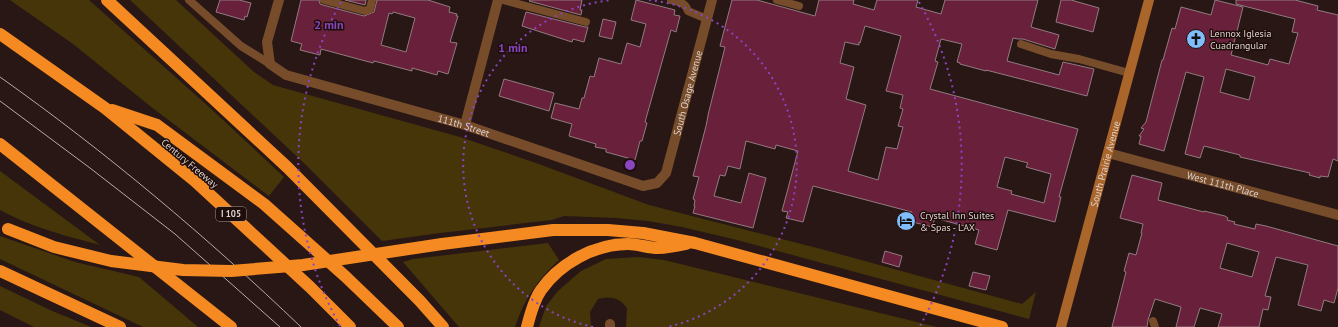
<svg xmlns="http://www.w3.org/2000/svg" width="1338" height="327" viewBox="0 0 1338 327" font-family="'PT Sans',sans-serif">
<rect width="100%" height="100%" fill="#281714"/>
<g fill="#463509">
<path d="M10,0H89L208,106L284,177L269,196L150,106L73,44Z"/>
<path d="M130,0H176L254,72L273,85L460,137L536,163L649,205L821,249L1022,304L1036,292L1029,319L737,240L682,227L648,221L616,218L564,216L552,220L440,233L382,241L307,166Z"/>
<path d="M0,171L100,245C66,236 31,227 0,210Z"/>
<path d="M0,236L75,262L139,277L198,327H143L0,259Z"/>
<path d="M548,243L559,260C538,279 524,299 515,327H459L403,262L413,259Z"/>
<path d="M638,257L664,260L937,327H626L627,308C618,297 611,296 598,299L590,312L591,327H539L546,306L558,291L581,271L606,259Z"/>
<path d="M0,286L50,310L91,327H34L0,310Z"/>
</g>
<g fill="#69203a" stroke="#917b81" fill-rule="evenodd">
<path d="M220,0H239L251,3L247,17L245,16L244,20L216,12Z"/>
<path d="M301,0H319L320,4L323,5L364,16L374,12L377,0H428L450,7L449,12L457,14L456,16H458L450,42L457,43L448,74L438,71L437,75L412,68V71L374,61L373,63L321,49L320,55L300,50L302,44L291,41ZM393,12L415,18L406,52L381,45L389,13L392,14Z"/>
<path d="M345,0H366L365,5Z"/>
<path d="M530,0H582L580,10H582L581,15L529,1Z"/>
<path d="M636,0L675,10L674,15L680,16L676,32L671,30L645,122L647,123L642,141H640L635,160L606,152V149L595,147L596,144L569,136L572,124L551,118L555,103L579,109L582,98H584L590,76L594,77L599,58L621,64L627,43L640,47L646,24L631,20Z"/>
<path d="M732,0H757L815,16L819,0H854L853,4L874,10L877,0H918L916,7L941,14L945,0H1038L1031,27L1059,35L1055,49L1023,39H1018L1013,38L1007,61L1059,75L1063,62L1094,69L1087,96L986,70V71L960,64V63L957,62L962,44L941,39L935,61L938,62L930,89L1078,129L1059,197H1061L1055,222L1008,210L997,250L975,244L979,230L935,218L932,227L909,221L912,212L813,186L803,222L786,218L788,212L782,211L798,151L776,145L775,149L746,141L740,169L728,166L725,176L720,175L714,196L741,203L749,173L766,178L753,228L693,213L695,206H694L695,200L693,199L699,177L693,176L706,126L708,116V115L725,47L720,46ZM865,26L901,36L886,91L903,95L900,108L903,109L898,126L903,127L897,149L886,147L878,180L848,171L866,105L846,99L854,67L840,63L845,42L859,45V42L860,43ZM1005,157L1028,163L1026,167L1051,174L1044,203L1011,194L1012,191L997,187Z"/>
<path d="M1061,0H1071L1099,8L1093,32L1056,22Z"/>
<path d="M1215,0L1243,7L1231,55L1268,65L1270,59L1289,64L1298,33L1292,32L1295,19L1236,4V0H1295L1318,6L1317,10L1338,15V161L1333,159L1328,177L1320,176V178L1309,175L1310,173L1240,157V155L1204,146L1200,158L1185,154L1204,77L1186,72L1164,151L1139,144L1141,136H1139L1144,129L1141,128L1146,122L1162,60H1163L1172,28L1175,29L1181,7L1211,15ZM1226,69L1255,77L1249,100L1220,92Z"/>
<path d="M526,12L585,27H588L584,42L573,39L572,42L522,26Z"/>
<path d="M603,19L616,22L612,39L599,36Z"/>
<path d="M504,79L554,93L549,111L499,96Z"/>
<path d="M1132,175L1162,183L1158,200L1204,212V211L1225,216L1228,218L1227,220L1235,222L1234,224L1255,229L1256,224L1266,226L1338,246V288L1334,303L1324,300L1321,311L1298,305L1308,265L1276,257L1265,296L1271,297L1268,310L1263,309L1259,327H1218L1222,314L1200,308L1194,327H1176L1181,307L1155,299L1148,320L1147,327H1112L1126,272L1124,271L1129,253L1136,255L1142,233H1141L1143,224L1120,218ZM1227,243L1259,252L1252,277L1220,268Z"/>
<path d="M885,251L902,256L899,267L882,262Z"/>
<path d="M973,272L990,276L986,290L969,286Z"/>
</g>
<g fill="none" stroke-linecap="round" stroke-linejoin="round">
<g stroke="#764c2a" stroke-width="8">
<path d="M189,0L241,46L270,64"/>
<path d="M324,0L365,11L370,9L372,0"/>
<path d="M503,0L586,22"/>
<path d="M671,0C679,2 685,2 688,11L707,19"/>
<path d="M777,0L799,6"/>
<path d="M1021,44L1051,54L1079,59L1129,73"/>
<path d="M1153,321L1155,327"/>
</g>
<g stroke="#764c2a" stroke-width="10">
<path id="s1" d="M279,0L267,42L270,64L286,75L465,125L643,186L657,183L666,173L712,0"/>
<path d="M465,125L498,0"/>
<path id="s2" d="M1108,153L1338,215"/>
<path d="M610,324V327"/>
</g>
<path stroke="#aa652b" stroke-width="10" id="s3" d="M1061,327L1149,0"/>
<g stroke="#f68a22" stroke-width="12">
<path d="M107,0L287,167L420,301L443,327"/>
<path d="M0,34L105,108L195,181L310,287L350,327"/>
<path d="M112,110L157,125L264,204L346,277L398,327"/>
<path d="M0,144L231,327"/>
<path d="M442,244L553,230H608L643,233L695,243L1002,327"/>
<path d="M0,271L120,327"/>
<path d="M527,327C530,315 534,300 541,290C560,263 595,244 628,244C638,244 648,248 658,248C667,248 677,246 686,244"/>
</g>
<g stroke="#b6a9a6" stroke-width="1">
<path d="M0,77C106,152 207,237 301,327"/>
<path d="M0,101L90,168L175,234L280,327"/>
</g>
<path stroke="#f68a22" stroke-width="12" d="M8,229L54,247L111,261L183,270L231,271L303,265L442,244"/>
</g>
<g fill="none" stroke="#8a45c1" stroke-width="2" stroke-dasharray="2 4">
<path d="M593 327A166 166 0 0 1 611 0M649 0A166 166 0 0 1 667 327"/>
<path d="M340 326A332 332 0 0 1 341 2M919 2A332 332 0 0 1 920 326"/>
</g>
<defs>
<g id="church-disc" transform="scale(1)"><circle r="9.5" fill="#80bdfa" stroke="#1e0e0b"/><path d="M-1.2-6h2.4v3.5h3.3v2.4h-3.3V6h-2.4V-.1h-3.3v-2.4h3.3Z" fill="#111"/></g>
<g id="hotel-disc" transform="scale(1)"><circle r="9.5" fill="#80bdfa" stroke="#1e0e0b"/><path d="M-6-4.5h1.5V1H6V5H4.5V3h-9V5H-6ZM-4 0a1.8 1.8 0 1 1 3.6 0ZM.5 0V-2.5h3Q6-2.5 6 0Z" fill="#111"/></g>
</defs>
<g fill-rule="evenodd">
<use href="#church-disc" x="1196" y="39"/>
<use href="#hotel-disc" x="906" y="221"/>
</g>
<g text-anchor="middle" stroke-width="3" stroke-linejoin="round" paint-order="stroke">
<rect fill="#1e0e0b" stroke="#a49794" stroke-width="1" x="216" y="207" width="30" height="14" rx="3"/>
<g font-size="9" font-weight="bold" fill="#ded2cf">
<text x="231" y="217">I 105</text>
</g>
<g font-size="10" fill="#ded2cf" stroke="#1e0e0b" text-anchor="start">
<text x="1210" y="37">Lennox Iglesia<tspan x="1210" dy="12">Cuadrangular</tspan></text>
<text x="920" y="219">Crystal Inn Suites<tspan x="920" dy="12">&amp; Spas - LAX</tspan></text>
</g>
<g font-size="10" fill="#ded2cf" stroke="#1e0e0b">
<text dy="4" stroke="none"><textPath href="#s1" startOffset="570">South Osage Avenue</textPath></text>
<text dy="4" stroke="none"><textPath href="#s1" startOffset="270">111th Street</textPath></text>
<text transform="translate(190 163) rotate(40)" y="4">Century Freeway</text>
<text dy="4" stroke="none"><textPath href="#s3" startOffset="169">South Prairie Avenue</textPath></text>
<text dy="4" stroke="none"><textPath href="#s2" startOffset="119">West 111th Place</textPath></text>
</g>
</g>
<circle cx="630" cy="165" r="6" fill="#8a45c1" stroke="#1e0e0b" stroke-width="2"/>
<g font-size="12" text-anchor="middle" font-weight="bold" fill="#8a45c1" stroke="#1e0e0b" stroke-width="3" stroke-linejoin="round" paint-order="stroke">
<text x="329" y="29">2 min</text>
<text x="513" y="52">1 min</text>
</g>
</svg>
